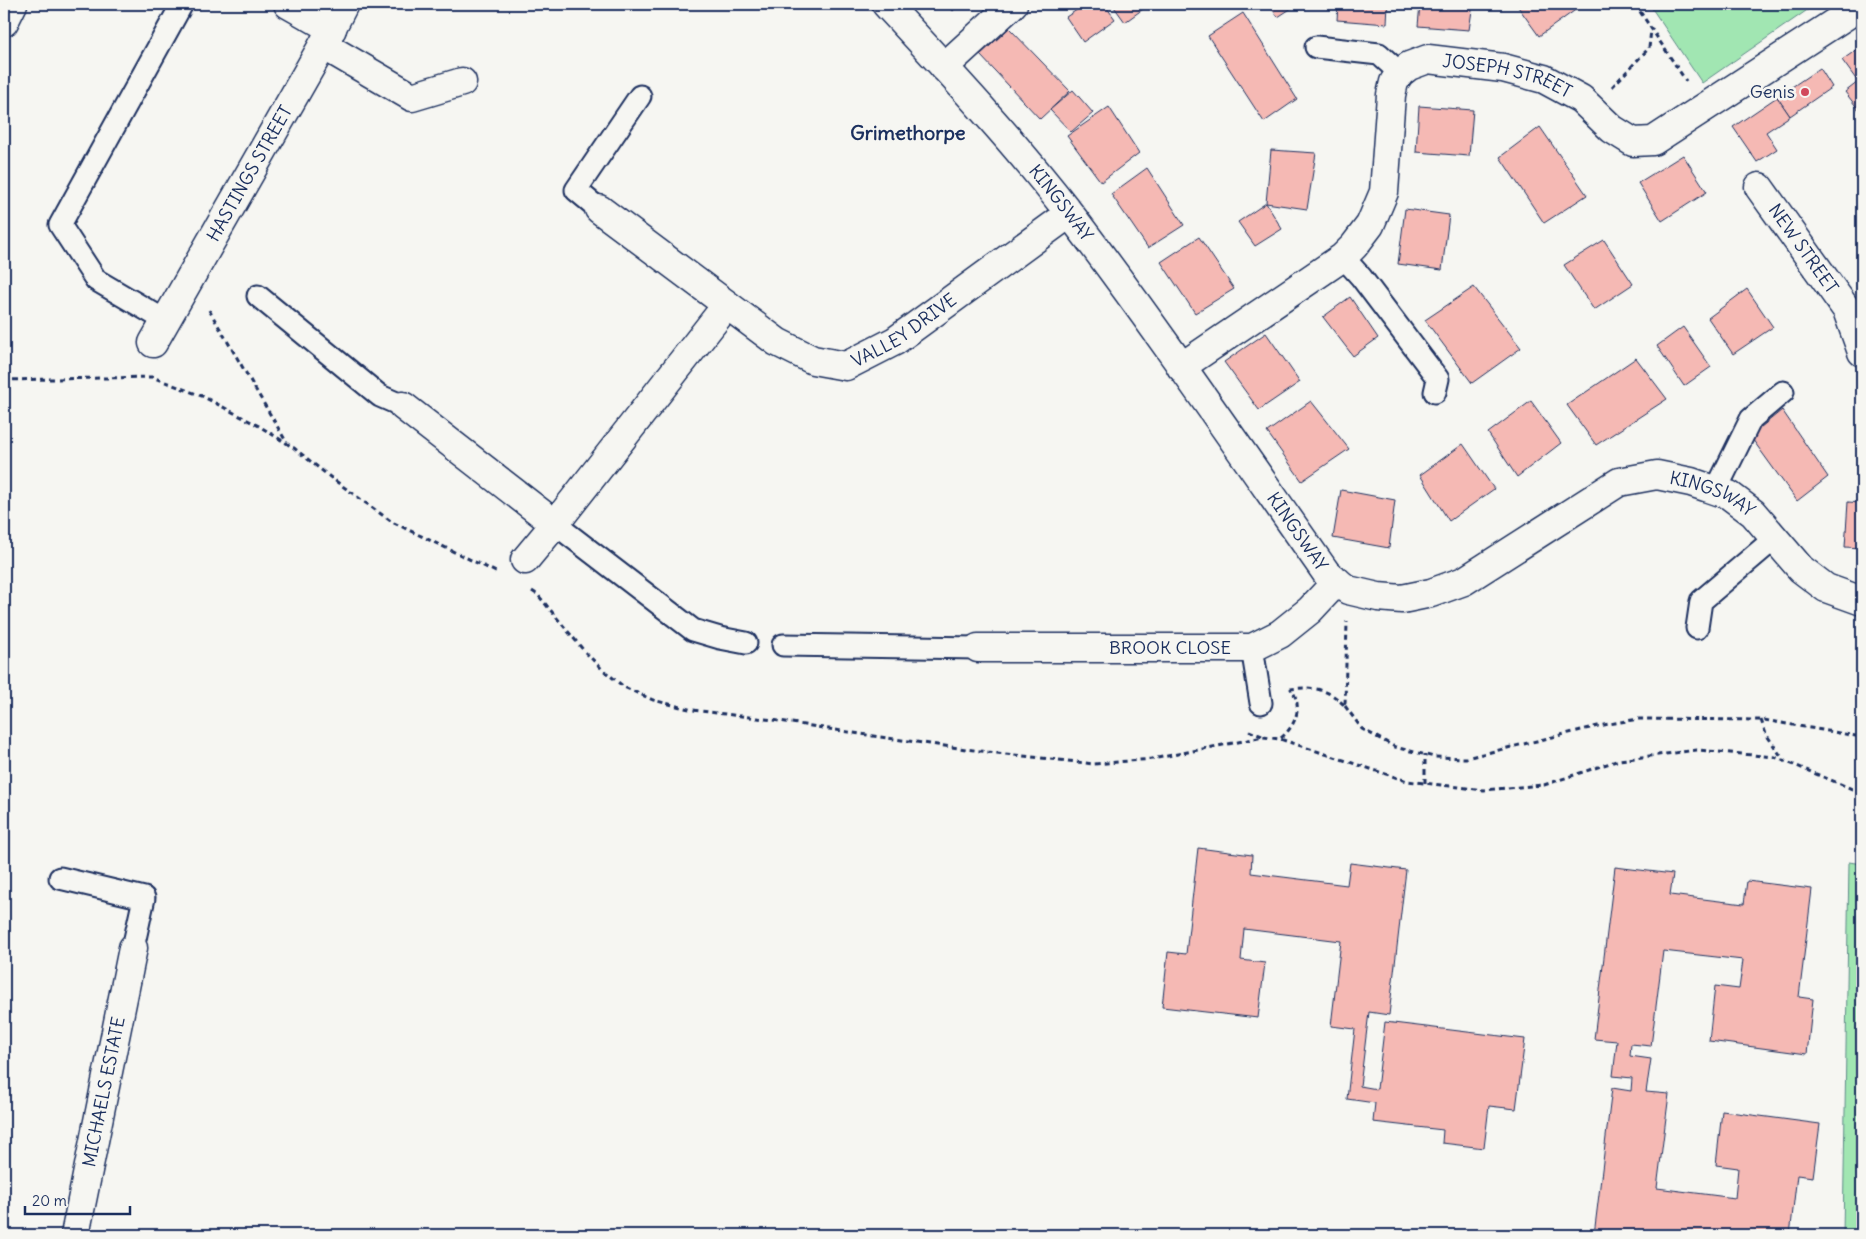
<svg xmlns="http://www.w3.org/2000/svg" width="1866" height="1239" viewBox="0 0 1866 1239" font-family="Delius,sans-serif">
<rect width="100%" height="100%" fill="#f6f6f2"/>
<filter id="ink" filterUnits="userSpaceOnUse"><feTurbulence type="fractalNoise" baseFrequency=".02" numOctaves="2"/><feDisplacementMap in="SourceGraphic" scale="10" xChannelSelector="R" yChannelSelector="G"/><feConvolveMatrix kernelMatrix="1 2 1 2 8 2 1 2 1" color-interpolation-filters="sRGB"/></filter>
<g filter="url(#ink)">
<g fill="#a1e6b2" stroke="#5e8a88">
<path d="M1649,4H1816L1702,83Z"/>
<path d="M1849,862L1862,864V1235H1843Z"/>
</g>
<g fill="#f5b9b4" stroke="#1b2f5e">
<path d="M947,4H960L953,11Z"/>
<path d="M1086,4H1104L1115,19L1083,42L1066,17Z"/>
<path d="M1112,4H1150L1125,22Z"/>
<path d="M1268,4H1298L1278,17Z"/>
<path d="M1338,4H1388L1387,24L1337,20Z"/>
<path d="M1420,4H1473L1469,30L1418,26Z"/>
<path d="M1516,4H1579L1581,6L1539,36Z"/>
<path d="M1243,13L1297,99L1264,122L1208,36Z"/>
<path d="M1009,28L1070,91L1040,119L980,55Z"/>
<path d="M1862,46V114L1845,92L1858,82L1842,60Z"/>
<path d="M1820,68L1832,87L1790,116L1777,97Z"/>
<path d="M1073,90L1093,113L1071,132L1050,110Z"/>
<path d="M1777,97L1790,116L1766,132L1777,149L1757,162L1733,127Z"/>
<path d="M1419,106L1473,110L1469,156L1416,152Z"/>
<path d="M1109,107L1139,153L1101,182L1067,136Z"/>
<path d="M1540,127L1587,195L1544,223L1500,157Z"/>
<path d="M1271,150L1316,153L1307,209L1266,203Z"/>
<path d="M1683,155L1707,192L1662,221L1638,183Z"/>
<path d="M1147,168L1184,225L1148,248L1111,194Z"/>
<path d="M1266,203L1282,229L1255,246L1238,222Z"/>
<path d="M1405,209L1449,215L1442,270L1398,264Z"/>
<path d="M1199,237L1234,289L1195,313L1161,262Z"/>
<path d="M1604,240L1633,284L1594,310L1564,265Z"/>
<path d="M1474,287L1521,348L1472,383L1425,320Z"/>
<path d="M1747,289L1773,327L1733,354L1708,318Z"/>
<path d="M1350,297L1378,338L1353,356L1323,317Z"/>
<path d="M1683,327L1711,367L1684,386L1657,346Z"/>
<path d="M1266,333L1300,382L1259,410L1224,362Z"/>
<path d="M1636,358L1667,399L1596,445L1567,405Z"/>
<path d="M1311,401L1349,449L1302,481L1267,432Z"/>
<path d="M1531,401L1561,443L1517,477L1488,433Z"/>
<path d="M1782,410L1828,477L1797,501L1750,436Z"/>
<path d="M1463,444L1494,489L1449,521L1420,475Z"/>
<path d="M1341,490L1395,500L1389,548L1333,538Z"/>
<path d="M1848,502L1862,503V548L1845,547Z"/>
<path d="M1198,848L1252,855L1251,873L1347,885L1350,863L1406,870L1389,1015L1369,1012L1360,1086L1377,1089L1385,1022L1525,1039L1516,1109L1489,1106L1484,1148L1442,1143L1443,1130L1373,1122L1375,1103L1347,1099L1355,1029L1331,1026L1341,941L1244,929L1241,960L1265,963L1258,1018L1162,1007L1168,952L1186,954Z"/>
<path d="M1615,867L1673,874L1670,895L1744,904L1747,881L1812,889L1799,997L1813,999L1807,1054L1709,1041L1715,986L1739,989L1743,960L1663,951L1651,1046L1631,1044L1630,1056L1651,1059L1646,1092L1669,1094L1657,1188L1735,1198L1738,1168L1716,1165L1722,1111L1820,1124L1813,1177L1797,1175L1790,1235H1594L1612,1088L1631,1091L1632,1078L1613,1076L1617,1041L1594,1039Z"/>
</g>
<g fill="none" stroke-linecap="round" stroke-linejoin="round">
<g stroke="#1b2f5e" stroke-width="25">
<g id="service">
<path d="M1316,47L1379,54L1400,73"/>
<path d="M599,209L576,190L640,96"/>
<path d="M1343,257L1361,277L1438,379L1435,392"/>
<path d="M258,296L380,396L403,406"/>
<path d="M166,321L96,280L60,225L182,4"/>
<path d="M1716,490L1751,419L1783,392"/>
<path d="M555,524L693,630L720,638L746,643"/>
<path d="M1697,628L1701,601L1774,539"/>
<path d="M783,645L978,648"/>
<path d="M1252,648L1261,703"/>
<path d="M60,878L144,898L133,948"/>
</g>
</g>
<g stroke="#1b2f5e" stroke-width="31">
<g id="minor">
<path d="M288,4L332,29"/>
<path id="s1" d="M886,4C949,72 1013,140 1070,214C1159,331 1242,453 1327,574L1348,590L1378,597L1402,599L1431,593L1464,581L1619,482L1657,475L1691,482L1729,495L1753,513L1801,569L1826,588L1862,601"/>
<path d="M323,45L412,97L462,82"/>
<path d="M944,67L1013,4"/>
<path id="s2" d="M1759,187L1847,310L1862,352"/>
<path id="s3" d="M599,209L777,342L813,360L846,366L895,341L1069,214"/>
<path id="s4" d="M153,343L323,45L344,4"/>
<path id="s5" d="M1181,367L1343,257L1354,246L1370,225L1384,192L1391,95L1394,82L1400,73L1409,66L1428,59L1503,68L1544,79L1581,99L1612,129L1633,142L1653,141L1862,5"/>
<path d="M403,406L555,524L525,560"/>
<path d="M555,524L726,306"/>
<path id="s6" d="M978,648H1252L1280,634L1310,610L1337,581"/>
<path id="s7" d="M75,1235L133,948"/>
</g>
</g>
<g stroke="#1b2f5e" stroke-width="31">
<path id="tertiary" d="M4,22L13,4"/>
</g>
<g stroke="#1b2f5e" stroke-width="3" stroke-dasharray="5 4" stroke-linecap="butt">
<path d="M1635,4L1686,81"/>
<path d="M1612,87L1649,48L1651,30"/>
<path d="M209,310L287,443"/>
<path d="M4,380L152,377L202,396L259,426L294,448L330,477L392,522L496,572"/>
<path d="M532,591L538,595L585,652L602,669L624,687L653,700L693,710L773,720L873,736L988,752L1094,764L1152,759L1263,737L1280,739L1407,781L1484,790L1544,785L1619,760L1697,750L1775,757L1862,793"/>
<path d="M1345,706L1362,729L1395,747L1434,757L1466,758L1598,726L1638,719L1764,720L1862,737"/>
<path d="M1761,720L1766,734L1783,759"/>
<path d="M1249,731L1262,736"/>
<path d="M1281,738C1295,726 1304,707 1291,689C1313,686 1329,689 1345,706L1347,621"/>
<path d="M1425,783V754"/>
</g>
<use href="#service" stroke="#f6f6f2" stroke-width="21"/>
<use href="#minor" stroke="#f6f6f2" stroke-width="28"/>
<use href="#tertiary" stroke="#f6f6f2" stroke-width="28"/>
</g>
</g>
<circle fill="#d1495b" stroke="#f6f6f2" stroke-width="2" cx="1805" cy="92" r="5"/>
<g text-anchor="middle" stroke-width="5" stroke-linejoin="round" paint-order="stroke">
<g font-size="18" fill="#1b2f5e" stroke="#f6f6f2">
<text dy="6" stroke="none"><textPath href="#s5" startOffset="508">JOSEPH STREET</textPath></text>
<text dy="6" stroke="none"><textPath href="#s4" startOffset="195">HASTINGS STREET</textPath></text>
<text dy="6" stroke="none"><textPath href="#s1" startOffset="265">KINGSWAY</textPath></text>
<text dy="6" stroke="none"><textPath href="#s2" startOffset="76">NEW STREET</textPath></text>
<text dy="6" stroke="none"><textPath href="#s3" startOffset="364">VALLEY DRIVE</textPath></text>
<text dy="6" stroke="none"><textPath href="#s1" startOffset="1149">KINGSWAY</textPath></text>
<text dy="6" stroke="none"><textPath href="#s1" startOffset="670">KINGSWAY</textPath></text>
<text dy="6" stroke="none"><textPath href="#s6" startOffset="192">BROOK CLOSE</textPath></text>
<text dy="6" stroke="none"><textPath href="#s7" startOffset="146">MICHAELS ESTATE</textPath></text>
</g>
<g font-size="18" fill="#1b2f5e" stroke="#f6f6f2" text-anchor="end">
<text x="1795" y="98">Genis</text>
</g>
<g font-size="20" font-weight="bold" fill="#1b2f5e" stroke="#f6f6f2">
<text x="908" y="140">Grimethorpe</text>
</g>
</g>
<rect width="1866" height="1239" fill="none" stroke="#f6f6f2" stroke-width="20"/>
<rect x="10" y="10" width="1846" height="1219" fill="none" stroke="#1b2f5e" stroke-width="2" filter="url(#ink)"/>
<path d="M25 1206v8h105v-8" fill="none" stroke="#1b2f5e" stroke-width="2.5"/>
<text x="32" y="1206" font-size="15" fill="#1b2f5e" stroke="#f6f6f2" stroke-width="4" paint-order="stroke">20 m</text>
</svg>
